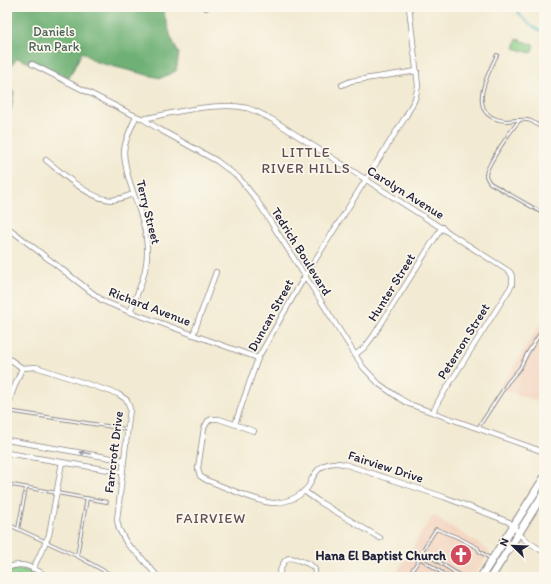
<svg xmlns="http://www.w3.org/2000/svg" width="551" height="584" viewBox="0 0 551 584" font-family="Itim,sans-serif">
<rect width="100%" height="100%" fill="#fbf7ec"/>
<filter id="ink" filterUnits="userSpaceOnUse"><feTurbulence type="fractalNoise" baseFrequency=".025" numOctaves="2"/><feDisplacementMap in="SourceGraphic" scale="8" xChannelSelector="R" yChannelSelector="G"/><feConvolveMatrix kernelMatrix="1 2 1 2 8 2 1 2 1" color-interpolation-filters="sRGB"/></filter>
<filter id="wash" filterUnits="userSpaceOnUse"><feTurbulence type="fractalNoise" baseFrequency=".012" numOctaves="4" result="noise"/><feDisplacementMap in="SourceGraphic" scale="16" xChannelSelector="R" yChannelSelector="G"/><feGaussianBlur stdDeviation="0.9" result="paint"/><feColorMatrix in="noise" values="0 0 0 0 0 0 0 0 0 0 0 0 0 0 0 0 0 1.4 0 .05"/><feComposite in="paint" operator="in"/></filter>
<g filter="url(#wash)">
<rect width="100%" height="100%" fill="#f2ead2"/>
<g fill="#f3d4bf">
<path d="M544,319V404L500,388Z"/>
<path d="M433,515L490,551L474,577H394Z"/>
</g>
<g fill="#88cd87" stroke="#557861">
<path d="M517,39L534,45L531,53L514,48Z"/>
<path d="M18,568L28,571L40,577H7L8,572Z"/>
</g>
<g fill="#6eb074" stroke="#486958">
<path d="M7,7H162L171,37L179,54L176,71L161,78L147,75L96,62L82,52L69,78L17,58L7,72Z"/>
<path d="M7,84L14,92L11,110L7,116Z"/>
</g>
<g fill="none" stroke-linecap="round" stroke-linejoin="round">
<g stroke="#51bec9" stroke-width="1.5">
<path d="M515,7C521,19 532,27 544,33"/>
<path d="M7,39L11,61L7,72"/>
</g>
</g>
</g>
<g filter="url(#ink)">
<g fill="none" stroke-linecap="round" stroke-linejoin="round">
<g stroke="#8a8686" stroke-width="4">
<g id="service">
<path d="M497,55C486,77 465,117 506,121C514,121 524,118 531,121C535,123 540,127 544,130"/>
<path d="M519,121C512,129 486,166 486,175C486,178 488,180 490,183L544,214"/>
<path d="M8,411L126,429"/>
<path d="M478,428L508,382L520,368L527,354L544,327"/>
<path d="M7,484L107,502"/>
<path d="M7,524L77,556L115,577"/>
<path d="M18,529L26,488"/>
<path d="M77,556L87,498"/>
<path d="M408,577L420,558L448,577"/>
<path d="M462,577L422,551L436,529L457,537L478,548L479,551L491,559"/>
</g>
</g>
<g stroke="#8a8686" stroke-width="6">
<g id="minor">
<path d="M206,8V7"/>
<path d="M32,64L129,113L143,119L157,128L217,161L239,178L256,199L363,367L379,384L399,398L409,404L544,452"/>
<path d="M342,85L351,81L417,71"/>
<path d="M143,119C171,113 220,101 247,108C256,111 264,115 273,120L510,272L512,276V285L439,400L433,412"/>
<path d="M46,160C62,173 90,200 112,200C119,199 126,197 133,194"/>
<path d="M7,227L103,301L130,312L258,358"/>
<path d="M130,312C137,294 147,274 147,253C148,227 135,201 128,176C126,168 124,160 124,151C125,139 131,128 136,117"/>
<path d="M193,335L216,272"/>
<path d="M355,355L365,347L374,335L442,227"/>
<path d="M7,358L11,360L22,368"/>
<path d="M22,368L36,367L118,394L127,400L130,409L117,520L119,529L127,544L140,556L158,577"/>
<path d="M7,412L12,393L22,368"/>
<path d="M235,424L258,358L305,276L406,116L415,99L418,86L409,7"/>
<path d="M254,431L219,419H212L208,421L204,428L198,468L200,476L206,480C223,486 259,503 275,503C287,502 300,497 308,487C310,484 311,480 313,477C320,464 331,461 344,464L444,497L509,522L525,540L544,552"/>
<path d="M7,440L123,460"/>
<path d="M7,453L121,472"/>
<path d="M304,491L318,501L380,538"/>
<path d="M7,568C24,560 34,569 49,577"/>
<path d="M33,569L49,535L62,462"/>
<path d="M278,577C280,572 282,562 287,559C291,556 311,564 314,568C316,571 315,574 313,577"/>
</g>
</g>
<g stroke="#8a8686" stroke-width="9">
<g id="primary">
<path d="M481,577L544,478"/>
<path d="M491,577L544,493"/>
</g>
</g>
<use href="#service" stroke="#fff" stroke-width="2"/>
<use href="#minor" stroke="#fff" stroke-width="4.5"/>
<use href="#primary" stroke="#fff" stroke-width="7"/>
</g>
<defs><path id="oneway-solid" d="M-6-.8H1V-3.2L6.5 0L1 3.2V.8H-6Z"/></defs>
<use fill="#9c9ca7" href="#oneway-solid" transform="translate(85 453) rotate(-170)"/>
</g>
<defs>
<g id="church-disc" transform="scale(1.15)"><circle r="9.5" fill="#d1495b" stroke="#fbf7ec"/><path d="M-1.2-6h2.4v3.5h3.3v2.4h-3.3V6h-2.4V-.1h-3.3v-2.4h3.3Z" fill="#fff"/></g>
</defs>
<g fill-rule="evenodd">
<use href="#church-disc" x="461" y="555"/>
</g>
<g text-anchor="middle" stroke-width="3.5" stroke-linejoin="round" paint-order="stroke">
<g font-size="13" fill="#465e56" stroke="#fbf7ec">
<text x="54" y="36">Daniels<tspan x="54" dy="15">Run Park</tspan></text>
</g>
<g font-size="13" fill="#22223b" stroke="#fbf7ec">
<text transform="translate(406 192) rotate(32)" y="5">Carolyn Avenue</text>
<text transform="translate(149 212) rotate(76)" y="5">Terry Street</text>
<text transform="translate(302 251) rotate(58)" y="5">Tedrich Boulevard</text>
<text transform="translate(391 287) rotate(-58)" y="5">Hunter Street</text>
<text transform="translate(150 306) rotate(21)" y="5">Richard Avenue</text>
<text transform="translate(270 315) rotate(-61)" y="5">Duncan Street</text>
<text transform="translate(463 341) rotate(-58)" y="5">Peterson Street</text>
<text transform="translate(113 452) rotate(-83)" y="5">Farrcroft Drive</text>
<text transform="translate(386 466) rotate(18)" y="5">Fairview Drive</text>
</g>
<g font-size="13" font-weight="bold" fill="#22223b" stroke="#fbf7ec" text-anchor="end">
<text x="446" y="560">Hana El Baptist Church</text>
</g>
<g font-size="14" letter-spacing="1" fill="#5f4d53" stroke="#fbf7ec">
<text x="306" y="157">LITTLE<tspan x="306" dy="16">RIVER HILLS</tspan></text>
<text x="211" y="523">FAIRVIEW</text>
</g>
</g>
<rect width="551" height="584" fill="none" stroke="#fbf7ec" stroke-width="24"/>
<g transform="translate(513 546) rotate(293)" stroke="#fbf7ec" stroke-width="3" paint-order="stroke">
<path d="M0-3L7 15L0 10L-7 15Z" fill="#22223b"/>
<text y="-6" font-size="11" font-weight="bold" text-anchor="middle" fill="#22223b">N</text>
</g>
</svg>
